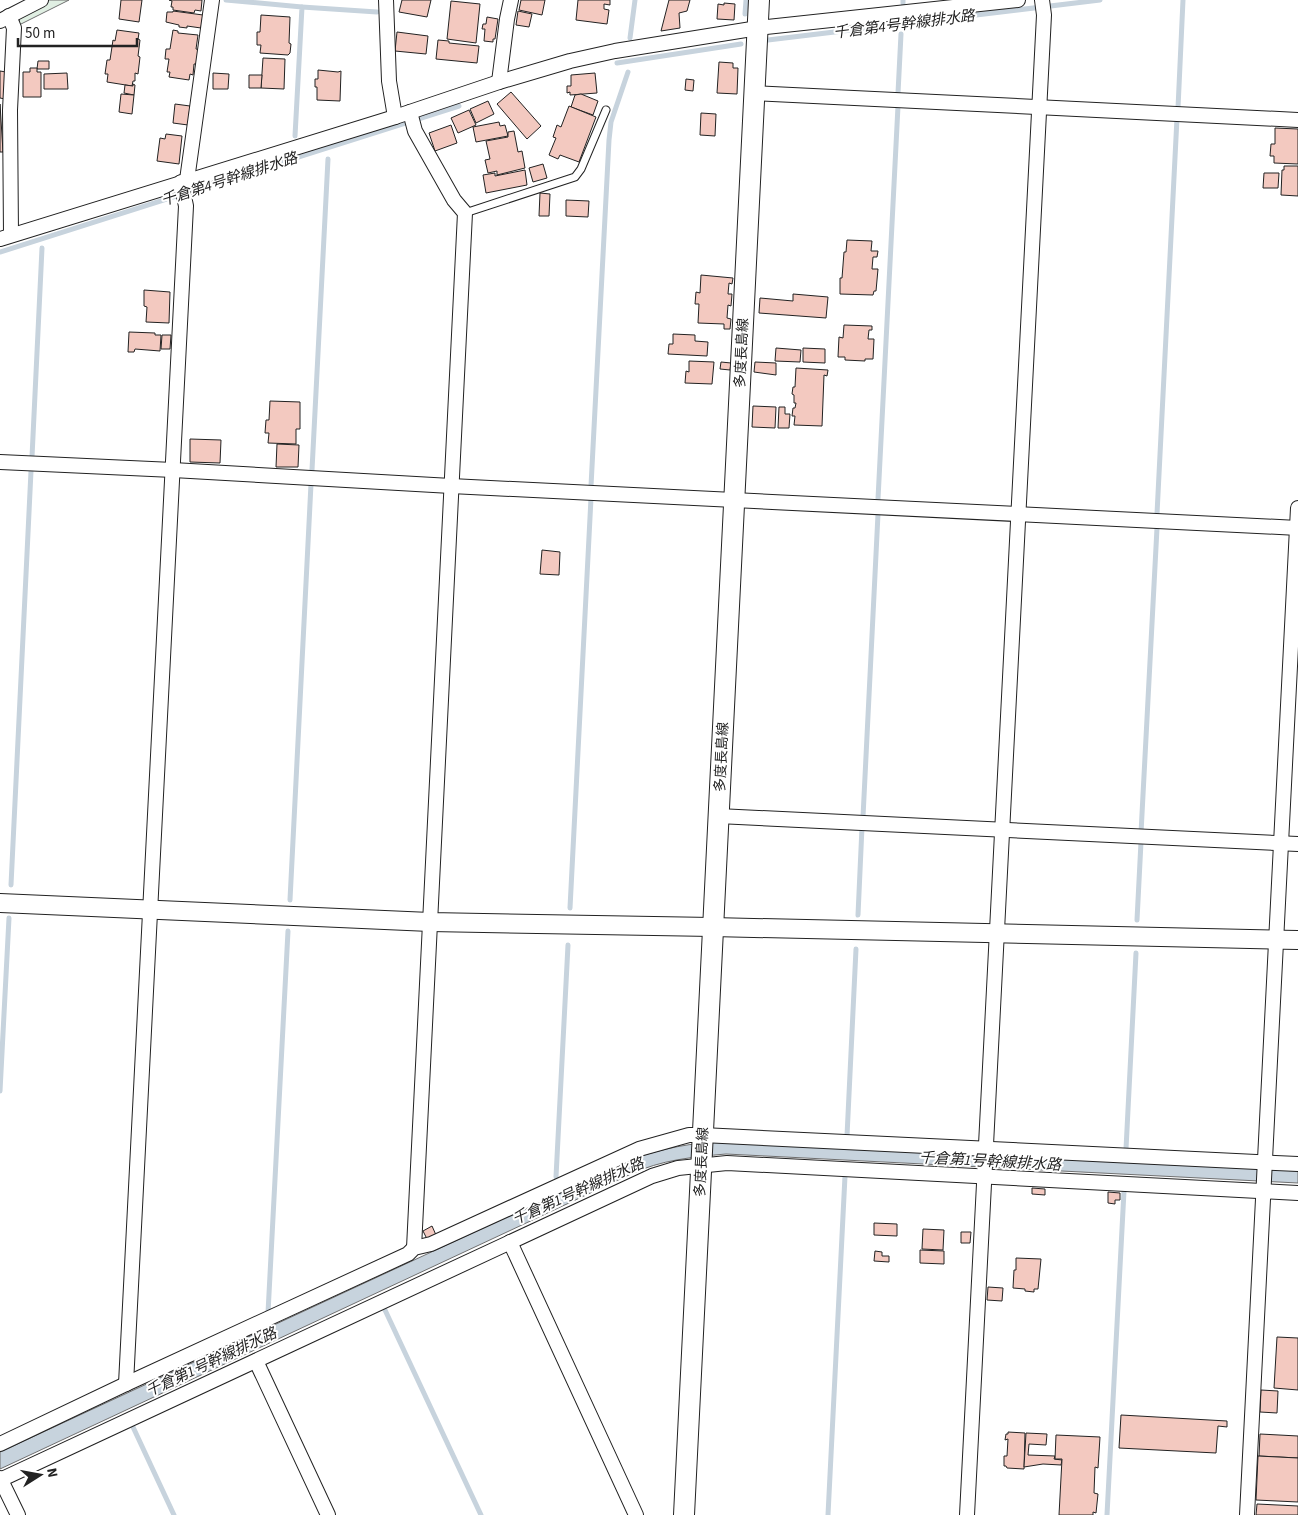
<svg xmlns="http://www.w3.org/2000/svg" width="1298" height="1515" viewBox="0 0 1298 1515" font-family="'Source Sans 3','Noto Sans JP',sans-serif">
<rect width="100%" height="100%" fill="#fff"/>
<path fill="#e0efe3" stroke="#6f6f6f" d="M46,0H69L19,25L20,13Z"/>
<path fill="#c7d3dd" stroke="#6f6f6f" d="M725,1141L1298,1171V1183L726,1154C692,1157 661,1160 631,1174L0,1469V1452L632,1159C664,1148 691,1143 725,1141Z"/>
<g fill="none" stroke-linecap="round" stroke-linejoin="round">
<g stroke="#c7d3dd" stroke-width="5">
<path d="M226,0L302,7L295,136"/>
<path d="M903,3V0"/>
<path d="M302,7L377,12"/>
<path d="M745,14L746,0"/>
<path d="M630,38L635,0"/>
<path d="M768,40L1100,0"/>
<path d="M617,63L741,44"/>
<path d="M898,93L901,34"/>
<path d="M1178,108L1183,0"/>
<path d="M0,252L459,106"/>
<path d="M32,457L42,248"/>
<path d="M312,470L328,159"/>
<path d="M591,486L609,140L611,122L628,72"/>
<path d="M878,499L898,106"/>
<path d="M1157,514L1177,118"/>
<path d="M863,817L878,514"/>
<path d="M1141,833L1157,528"/>
<path d="M11,885L31,471"/>
<path d="M290,900L311,484"/>
<path d="M570,908L591,498"/>
<path d="M858,915L862,827"/>
<path d="M1137,920L1141,842"/>
<path d="M0,1091L9,918"/>
<path d="M847,1136L856,949"/>
<path d="M1126,1149L1136,953"/>
<path d="M556,1177L568,945"/>
<path d="M385,1310L481,1515"/>
<path d="M268,1313L288,931"/>
<path d="M133,1427L174,1515"/>
<path d="M828,1515L845,1176"/>
<path d="M1107,1515L1124,1191"/>
</g>
</g>
<g fill="#f3c9c0" stroke="#222">
<path d="M121,0H142L139,22L119,19Z"/>
<path d="M169,0H202L201,11L195,10L194,13L173,10V7H171L172,1Z"/>
<path d="M402,0H431L427,17L399,12Z"/>
<path d="M521,0H545L542,15L519,10Z"/>
<path d="M578,0H610V5L604,4V9L609,10L607,24L576,20Z"/>
<path d="M669,0H690L687,11L679,13L680,28L661,31Z"/>
<path d="M451,1L480,4L476,43L447,39Z"/>
<path d="M724,3L735,4L734,20L717,19L718,4L724,5Z"/>
<path d="M173,11L203,15L201,28L187,26V28L179,27V25L166,22L167,12H173Z"/>
<path d="M518,11L532,14L529,27L516,25Z"/>
<path d="M261,15L290,17L289,43L291,44L290,53L288,55L260,53L261,45H257V32H260Z"/>
<path d="M487,17L498,19L495,39H493V42L484,41L485,29H482L483,24H486Z"/>
<path d="M117,30L139,33L138,39L140,40L138,56L140,57L138,74L135,73V81H133L132,86L107,82L108,74H105L107,60H110L113,40L115,41Z"/>
<path d="M173,30L178,31V33L198,35L196,49L200,50L198,64H194L193,75L190,74L189,80L169,77L170,72H167L169,59H165L166,49H170Z"/>
<path d="M397,32L428,36L426,54L395,51Z"/>
<path d="M438,40L449,41V43L479,46L477,63L436,59Z"/>
<path d="M263,58L285,59L284,89L261,88Z"/>
<path d="M38,61H49V69H37Z"/>
<path d="M719,62L733,63V68H738L737,94L717,93Z"/>
<path d="M30,68H37V72H41V97H23V72H30Z"/>
<path d="M318,70L338,72L341,71L340,101L317,100V87H315V79H318Z"/>
<path d="M0,71L6,72L5,99L0,98Z"/>
<path d="M67,73L68,89H44V74Z"/>
<path d="M213,73L229,74L228,89H213Z"/>
<path d="M595,73L597,93L570,95V92L567,93V86H571V75Z"/>
<path d="M249,75H262L261,88H249Z"/>
<path d="M686,79L694,80L693,91L685,90Z"/>
<path d="M133,84L135,85L134,95L124,93L125,85L133,86Z"/>
<path d="M511,92L541,126L527,139L497,104Z"/>
<path d="M121,94L134,95L132,114L119,112Z"/>
<path d="M581,94L598,101L593,115L571,107L575,95Z"/>
<path d="M488,101L494,114L476,123L470,109Z"/>
<path d="M0,104L3,152H0Z"/>
<path d="M175,104L190,106L188,125L173,123Z"/>
<path d="M569,106L596,117L579,162L560,155L558,159L549,155L556,138L553,137L557,125L561,127Z"/>
<path d="M469,110L476,125L458,133L451,118Z"/>
<path d="M701,113L716,114L715,136L700,135Z"/>
<path d="M499,122L500,126L505,125L508,136L476,142L473,127Z"/>
<path d="M451,125L457,143L435,151L429,133Z"/>
<path d="M1275,128L1298,129V164L1274,163V156H1270L1271,144H1275Z"/>
<path d="M514,131L518,152L522,151L525,168L497,175V171L488,173L485,160L490,159L486,141L508,137V132Z"/>
<path d="M166,134L182,136L179,164L157,161L160,138L165,139Z"/>
<path d="M543,164L547,178L533,182L529,168Z"/>
<path d="M1284,166H1298V196L1281,195L1282,170H1284Z"/>
<path d="M525,170L527,185L486,193L483,175L495,173V176Z"/>
<path d="M1264,173H1279L1278,188H1263Z"/>
<path d="M540,193L550,194L549,216H539Z"/>
<path d="M566,200L589,201L588,217L566,216Z"/>
<path d="M847,240L872,241L871,251H878L877,257H873L872,269H878L876,291H874L873,295L840,294V278H842L844,252H846Z"/>
<path d="M701,275L733,278L732,284L729,283L728,294H732L731,306L728,305L727,318L731,319L730,329H724V324L698,323L699,304H695L696,292L700,293Z"/>
<path d="M144,290L170,292L169,323L146,322L147,307L144,306Z"/>
<path d="M793,294L828,297L826,318L759,313L760,298L793,301Z"/>
<path d="M844,325L872,326V330H869L868,339H874L873,359H865V361L845,360V357H838L839,337L843,338Z"/>
<path d="M129,332L155,333V335H161L160,351L135,349L134,352H128Z"/>
<path d="M673,334L695,335V341L708,342L707,356L668,354L669,344H673Z"/>
<path d="M162,335H171L170,349H161Z"/>
<path d="M776,348L801,350L800,362L775,361Z"/>
<path d="M803,348L825,349V363L803,362Z"/>
<path d="M689,361L714,362L712,384L685,383L686,371L689,372Z"/>
<path d="M721,362L731,363L730,370L720,369Z"/>
<path d="M755,362L776,363V375L754,372Z"/>
<path d="M796,368L828,370L827,376L824,375L822,426L794,425L795,416H792L793,408H795L796,403H794V395L792,394L793,387H795Z"/>
<path d="M270,401L300,402V429H296V444L268,443L269,433H265L266,420H269Z"/>
<path d="M753,406L776,407L775,428L752,427Z"/>
<path d="M779,407H785V414H790L789,428H778Z"/>
<path d="M190,439L221,440L220,463L190,462Z"/>
<path d="M277,444L299,445L298,467H276Z"/>
<path d="M542,550L560,552L559,575L540,574Z"/>
<path d="M1032,1188L1045,1189V1195L1032,1194Z"/>
<path d="M1108,1192L1120,1193V1200H1115V1204L1108,1203Z"/>
<path d="M874,1223L897,1224V1236L874,1235Z"/>
<path d="M432,1226L436,1235L427,1239L423,1231Z"/>
<path d="M923,1229L944,1230L943,1250L922,1249Z"/>
<path d="M961,1232H971L970,1243H961Z"/>
<path d="M920,1250L944,1251V1264L920,1263Z"/>
<path d="M875,1251L882,1252V1256H889V1262L874,1261Z"/>
<path d="M1016,1258L1041,1259L1038,1289H1034V1292L1025,1291V1289L1013,1288L1014,1270H1016Z"/>
<path d="M988,1287L1003,1288L1002,1301L987,1300Z"/>
<path d="M1277,1337L1298,1338V1390L1274,1388Z"/>
<path d="M1261,1390L1278,1391L1277,1413L1260,1412Z"/>
<path d="M1121,1415L1227,1421V1427L1218,1426L1216,1453L1119,1448Z"/>
<path d="M1008,1432L1025,1433L1024,1469L1007,1468L1006,1466H1004V1456H1007L1008,1439L1005,1440L1006,1434H1008Z"/>
<path d="M1026,1433L1047,1434L1046,1445L1029,1444L1028,1455L1055,1456L1054,1459L1062,1460L1061,1465L1043,1464L1024,1467Z"/>
<path d="M1260,1434L1298,1436V1458L1259,1456Z"/>
<path d="M1056,1435L1100,1437L1098,1468L1095,1467L1094,1493L1098,1494L1096,1513L1093,1512V1515H1059L1062,1459H1055Z"/>
<path d="M1258,1456L1298,1458V1502L1256,1500Z"/>
<path d="M1257,1504L1298,1506V1515H1256Z"/>
</g>
<g fill="none" stroke-linecap="round" stroke-linejoin="round">
<g stroke="#222" stroke-width="9">
<path id="service" d="M465,213L575,177L581,169L606,110"/>
</g>
<g stroke="#222" stroke-width="16">
<g id="minor">
<path d="M386,0L389,81L395,117"/>
<path d="M9,16L14,28L10,110L11,235"/>
<path d="M0,21L41,0"/>
<path d="M499,82L507,19L511,0"/>
<path d="M754,93L1298,120"/>
<path d="M410,112L415,131L454,200L465,213L414,1248"/>
<path d="M187,180L212,0"/>
<path d="M0,239L395,117L499,82L570,61L615,51L758,28L1018,0"/>
<path d="M0,462L173,470L451,486L1298,528"/>
<path d="M718,816L1298,844"/>
<path d="M510,1242L636,1515"/>
<path d="M256,1361L328,1515"/>
<path d="M126,1384L186,206L181,182"/>
<path d="M0,1444L126,1384L408,1254L414,1248L431,1244L639,1149L689,1135H702L1298,1164"/>
<path d="M0,1478L18,1515"/>
<path d="M0,1480L652,1176L678,1168L727,1163L1298,1193"/>
<path d="M967,1515L1044,15L1042,0"/>
<path d="M1247,1515L1298,508"/>
</g>
</g>
<g stroke="#222" stroke-width="20">
<path id="tertiary" d="M0,903L430,922L712,927L1298,940"/>
</g>
<g stroke="#222" stroke-width="22">
<path id="secondary" d="M684,1515L759,0"/>
</g>
<use href="#service" stroke="#fff" stroke-width="7"/>
<use href="#minor" stroke="#fff" stroke-width="14"/>
<use href="#tertiary" stroke="#fff" stroke-width="18"/>
<use href="#secondary" stroke="#fff" stroke-width="20"/>
</g>
<g text-anchor="middle" stroke-width="4" stroke-linejoin="round" paint-order="stroke">
<g font-size="14" fill="#222" stroke="#fff">
<text transform="translate(741 353) rotate(-87)" y="5">多度長島線</text>
<text transform="translate(721 757) rotate(-87)" y="5">多度長島線</text>
<text transform="translate(701 1162) rotate(-87)" y="5">多度長島線</text>
</g>
<g font-size="15" font-style="italic" fill="#222" stroke="#fff">
<text transform="translate(904 24) rotate(-7)" y="5">千倉第4号幹線排水路</text>
<text transform="translate(229 179) rotate(-18)" y="5">千倉第4号幹線排水路</text>
<text transform="translate(990 1161) rotate(3)" y="5">千倉第1号幹線排水路</text>
<text transform="translate(578 1191) rotate(-24)" y="5">千倉第1号幹線排水路</text>
<text transform="translate(211 1362) rotate(-25)" y="5">千倉第1号幹線排水路</text>
</g>
</g>
<g transform="translate(40 1475) rotate(79)" stroke="#ffffff" stroke-width="4" paint-order="stroke">
<path d="M0-4L9 19L0 12L-9 19Z" fill="#222222"/>
<text y="-8" font-size="14" font-weight="bold" text-anchor="middle" fill="#222222">N</text>
</g>
<path d="M18 38v8h119v-8" fill="none" stroke="#222222" stroke-width="2.5"/>
<text x="25" y="38" font-size="15" fill="#222222" stroke="#ffffff" stroke-width="4" paint-order="stroke">50 m</text>
</svg>
